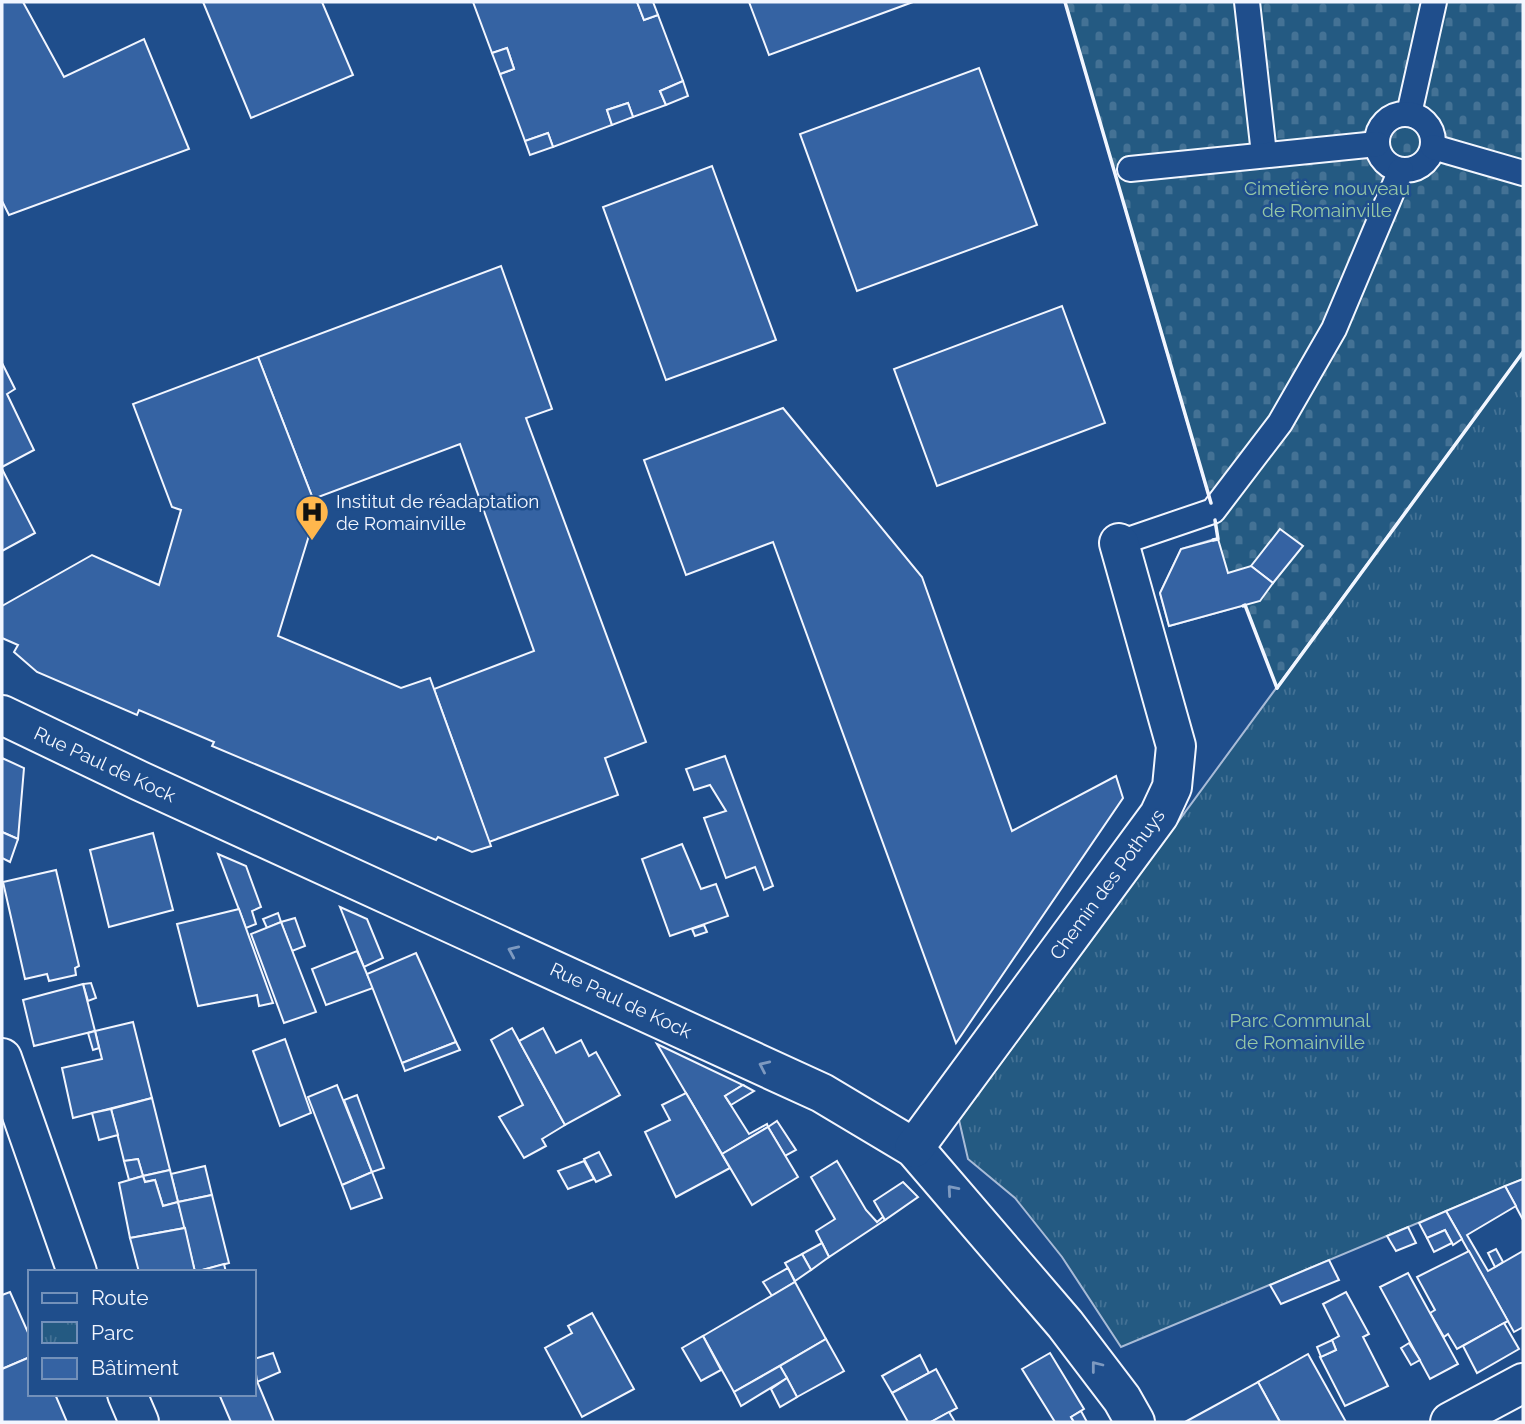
<svg xmlns="http://www.w3.org/2000/svg" width="1525" height="1424" viewBox="0 0 1525 1424" font-family="Raleway,sans-serif">
<defs>
<pattern id="cemetery-stones" width="16" height="16" patternUnits="userSpaceOnUse" patternTransform="scale(1.75)"><rect width="16" height="16" fill="#245a82"/><path d="M2 7V4a2 2 0 0 1 4 0v3zM10 15v-3a2 2 0 0 1 4 0v3z" fill="#447295"/></pattern>
<pattern id="park-tufts" width="24" height="20" patternUnits="userSpaceOnUse" patternTransform="scale(1.75)"><rect width="24" height="20" fill="#245a82"/><path d="M3 7l-1-3M5 7V3M7 7l1-3M15 17l-1-3M17 17v-4M19 17l1-3" fill="none" stroke="#447295"/></pattern>
</defs>
<rect width="100%" height="100%" fill="#1f4e8c"/>
<path fill="url(#cemetery-stones)" stroke="#a8bbd7" stroke-width="2" d="M1065,2H1523V352L1277,688L1245,605L1169,626L1160,593L1181,549L1218,538L1213,511Z"/>
<path fill="url(#park-tufts)" stroke="#a8bbd7" stroke-width="2" d="M1523,352V1179L1121,1347L1062,1257L1015,1198L968,1159L959,1120Z"/>
<g fill="#3563a3" stroke="#f2f6ff" stroke-width="2">
<path d="M2,2H23L64,77L144,39L189,149L9,215L2,201Z"/>
<path d="M203,2H322L353,75L251,118Z"/>
<path d="M473,2H637L644,20L658,15L683,81L660,91L666,105L633,117L628,103L607,110L612,125L553,147L548,133L525,141L500,74L514,69L507,48L492,53Z"/>
<path d="M637,2H653L658,15L644,20Z"/>
<path d="M749,2H913L769,55Z"/>
<path d="M507,48L514,69L500,74L492,53Z"/>
<path d="M979,68L1037,225L857,291L800,134Z"/>
<path d="M683,81L688,96L666,105L660,91Z"/>
<path d="M628,103L633,117L612,125L607,110Z"/>
<path d="M548,133L553,147L530,155L525,141Z"/>
<path d="M712,166L776,340L666,380L603,207Z"/>
<path d="M501,266L552,409L526,418L646,742L605,758L618,795L489,842L434,689L534,651L460,444L313,499L258,357Z"/>
<path d="M1062,306L1105,423L937,486L894,369Z"/>
<path d="M258,357L313,499L308,514L315,516L278,636L401,688L430,678L491,846L472,852L438,837L436,840L212,746L214,742L139,710L137,715L37,672L14,652L18,645L2,638V606L92,555L159,585L181,510L172,507L133,404Z"/>
<path d="M2,363L15,389L7,394L34,450L2,467Z"/>
<path d="M783,408L922,577L1012,831L1116,776L1123,798L956,1043L773,542L686,575L644,460Z"/>
<path d="M2,469L35,533L2,551Z"/>
<path d="M1280,529L1303,546L1273,583L1251,566Z"/>
<path d="M1218,539L1228,573L1251,566L1273,583L1260,601L1169,626L1160,593L1181,549Z"/>
<path d="M725,756L773,886L764,890L755,867L726,878L704,818L726,811L710,785L694,790L686,769Z"/>
<path d="M2,758L24,768L18,839L2,832Z"/>
<path d="M2,832L18,839L10,862L2,858Z"/>
<path d="M153,833L173,910L109,927L90,850Z"/>
<path d="M682,844L701,889L716,884L728,916L670,936L642,859Z"/>
<path d="M218,854L246,866L261,907L252,911L256,924L246,928Z"/>
<path d="M56,870L79,966L75,968L76,975L49,981L47,974L25,979L3,882Z"/>
<path d="M340,907L367,919L383,958L364,967Z"/>
<path d="M239,909L273,1003L259,1006L257,995L198,1006L177,924Z"/>
<path d="M278,913L281,922L267,928L263,919Z"/>
<path d="M295,918L305,946L292,951L281,922Z"/>
<path d="M281,922L316,1012L284,1023L251,934Z"/>
<path d="M704,925L707,932L695,936L692,929Z"/>
<path d="M357,951L373,988L326,1005L312,969Z"/>
<path d="M416,953L456,1042L402,1063L367,974Z"/>
<path d="M91,983L96,998L88,1001L83,984Z"/>
<path d="M83,984L95,1031L34,1046L23,1000Z"/>
<path d="M133,1022L152,1098L73,1118L62,1068L102,1059L95,1031Z"/>
<path d="M512,1028L565,1125L542,1139L546,1146L524,1158L499,1117L523,1105L491,1040Z"/>
<path d="M543,1028L556,1053L581,1040L589,1056L596,1052L620,1095L565,1125L519,1041Z"/>
<path d="M95,1031L99,1048L93,1050L88,1033Z"/>
<path d="M285,1039L311,1113L280,1126L253,1051Z"/>
<path d="M456,1042L460,1050L405,1071L402,1063Z"/>
<path d="M657,1044L743,1085L725,1096L749,1134L767,1124L768,1127L722,1154Z"/>
<path d="M337,1085L372,1172L342,1185L308,1097Z"/>
<path d="M743,1085L754,1091L731,1105L725,1096Z"/>
<path d="M686,1093L730,1168L676,1197L645,1132L670,1120L662,1105Z"/>
<path d="M357,1095L384,1168L372,1172L344,1100Z"/>
<path d="M152,1098L170,1170L143,1176L138,1159L124,1161L111,1109Z"/>
<path d="M111,1109L118,1135L99,1140L92,1113Z"/>
<path d="M777,1121L796,1150L785,1156L768,1127Z"/>
<path d="M768,1127L798,1177L752,1205L722,1154Z"/>
<path d="M599,1152L611,1175L596,1182L584,1159Z"/>
<path d="M138,1159L143,1176L129,1180L124,1161Z"/>
<path d="M584,1161L594,1179L568,1189L558,1171Z"/>
<path d="M837,1161L866,1210L877,1222L883,1217L885,1220L829,1257L816,1231L835,1219L811,1177Z"/>
<path d="M205,1166L212,1195L178,1202L171,1174Z"/>
<path d="M170,1170L178,1202L163,1206L155,1180L145,1182L143,1176Z"/>
<path d="M372,1172L382,1198L351,1209L342,1185Z"/>
<path d="M143,1176L145,1182L155,1180L163,1206L178,1202L185,1228L130,1238L119,1183Z"/>
<path d="M1523,1179V1220L1505,1186Z"/>
<path d="M903,1182L918,1197L885,1220L874,1201Z"/>
<path d="M1505,1186L1516,1206L1467,1235L1488,1271L1523,1251V1327L1514,1332L1446,1211Z"/>
<path d="M212,1195L229,1263L195,1272L178,1202Z"/>
<path d="M1446,1211L1462,1239L1453,1245L1445,1230L1427,1238L1419,1223Z"/>
<path d="M1408,1227L1416,1243L1396,1251L1387,1236Z"/>
<path d="M185,1228L195,1272H139L130,1238Z"/>
<path d="M1445,1230L1452,1243L1434,1252L1427,1238Z"/>
<path d="M822,1243L829,1257L811,1270L802,1254Z"/>
<path d="M1496,1249L1503,1262L1495,1267L1488,1253Z"/>
<path d="M1469,1251L1508,1321L1457,1349L1448,1334L1444,1337L1430,1313L1435,1310L1417,1277Z"/>
<path d="M802,1254L811,1270L795,1281L785,1263Z"/>
<path d="M1329,1260L1339,1280L1281,1304L1270,1285Z"/>
<path d="M224,1264L226,1272H195Z"/>
<path d="M788,1268L795,1282L772,1296L763,1282Z"/>
<path d="M1408,1273L1458,1364L1430,1379L1380,1287Z"/>
<path d="M795,1282L826,1339L734,1392L703,1336Z"/>
<path d="M10,1292L30,1337V1357L2,1369V1295Z"/>
<path d="M1346,1292L1369,1334L1363,1337L1388,1386L1345,1406L1320,1357L1336,1350L1332,1340L1339,1336L1323,1304Z"/>
<path d="M592,1313L634,1389L582,1417L545,1348L572,1333L568,1326Z"/>
<path d="M1504,1323L1519,1349L1477,1373L1463,1346Z"/>
<path d="M703,1336L721,1370L701,1381L682,1348Z"/>
<path d="M826,1339L844,1371L797,1397L780,1366Z"/>
<path d="M1332,1340L1336,1350L1321,1357L1317,1347Z"/>
<path d="M1409,1343L1420,1360L1411,1365L1401,1348Z"/>
<path d="M273,1353L280,1372L257,1382L254,1359Z"/>
<path d="M1050,1353L1084,1409L1071,1417L1074,1422H1055L1022,1369Z"/>
<path d="M1308,1354L1346,1422H1280L1258,1382Z"/>
<path d="M920,1355L929,1373L892,1393L882,1376Z"/>
<path d="M30,1357V1394H55L67,1422H2V1369Z"/>
<path d="M780,1366L787,1378L741,1406L734,1392Z"/>
<path d="M936,1369L957,1408L931,1422H908L892,1393Z"/>
<path d="M254,1374L274,1422H231L219,1394H254Z"/>
<path d="M787,1378L797,1397L780,1407L771,1389Z"/>
<path d="M1258,1382L1280,1422H1185Z"/>
<path d="M1081,1411L1087,1422H1074L1071,1417Z"/>
<path d="M949,1412L955,1422H931Z"/>
</g>
<g fill="none" stroke-linecap="round" stroke-linejoin="round">
<g stroke="#f2f6ff" stroke-width="28">
<g id="service">
<path d="M1247,2L1264,154"/>
<path d="M1409,114L1434,2"/>
<circle cx="1405" cy="142" r="28"/>
<path d="M1433,147L1523,173"/>
<path d="M1130,169L1377,144"/>
<path d="M1119,543L1213,511L1280,423L1334,329L1401,170"/>
</g>
</g>
<g stroke="#f2f6ff" stroke-width="42">
<g id="minor">
<path d="M2,715L140,781L822,1093L914,1148L1065,1324L1122,1399L1135,1422"/>
<path d="M2,1058L77,1272"/>
<path d="M914,1148L1159,815L1172,787L1176,746L1119,543"/>
<path d="M127,1394L139,1422"/>
<path d="M1450,1422L1523,1383"/>
</g>
</g>
<use href="#service" stroke="#1f4e8c" stroke-width="24"/>
<use href="#minor" stroke="#1f4e8c" stroke-width="38"/>
<g stroke="#f2f6ff" stroke-width="3.5">
<path d="M1065,2L1211,503"/>
<path d="M1213,540L1218,539L1215,520"/>
<path d="M1243,606L1245,605L1277,688"/>
<path d="M1277,688L1523,352"/>
</g>
</g>
<defs><path id="oneway-chevron" d="M-2-3.5L2.5 0L-2 3.5" fill="none" stroke-width="1.6" stroke-linecap="round" stroke-linejoin="round" transform="scale(1.75)"/></defs>
<g stroke="#7e9ac0">
<use href="#oneway-chevron" transform="translate(513 951) rotate(-156)"/>
<use href="#oneway-chevron" transform="translate(764 1066) rotate(-155)"/>
<use href="#oneway-chevron" transform="translate(952 1190) rotate(-131)"/>
<use href="#oneway-chevron" transform="translate(1096 1366) rotate(-128)"/>
</g>
<defs>
<g id="hospital-pin" transform="scale(1.75)"><path d="M0 17L-7.5 6A9.5 9.5 0 1 1 7.5 6Z" fill="#ffb74d" stroke="#1f4e8c"/><path d="M-5-5h3v3.5h4V-5h3V5h-3V1.5h-4V5h-3Z" fill="#111"/></g>
</defs>
<g fill-rule="evenodd">
<use href="#hospital-pin" x="312" y="512"/>
</g>
<g text-anchor="middle" stroke-width="5" stroke-linejoin="round" paint-order="stroke">
<g font-size="19" fill="#97c8a6" stroke="#1f4e8c">
<text x="1327" y="195">Cimetière nouveau<tspan x="1327" dy="22">de Romainville</tspan></text>
<text x="1300" y="1027">Parc Communal<tspan x="1300" dy="22">de Romainville</tspan></text>
</g>
<g font-size="19" fill="#f2f6ff" stroke="#1f4e8c" text-anchor="start">
<text x="336" y="508">Institut de réadaptation<tspan x="336" dy="22">de Romainville</tspan></text>
</g>
<g font-size="19" fill="#f2f6ff" stroke="#1f4e8c">
<text transform="translate(105 764) rotate(25)" y="7">Rue Paul de Kock</text>
<text transform="translate(1107 884) rotate(-54)" y="7">Chemin des Pothuys</text>
<text transform="translate(621 1000) rotate(25)" y="7">Rue Paul de Kock</text>
</g>
</g>
<rect width="1525" height="1424" fill="none" stroke="#f2f6ff" stroke-width="7"/>
<rect x="28" y="1270" width="228" height="126" fill="#1f4e8c" stroke="#7391ba" stroke-width="2"/>
<rect x="42" y="1293" width="35" height="10" fill="#1f4e8c" stroke="#7391ba" stroke-width="2"/>
<text x="91" y="1305" font-size="21" fill="#f2f6ff">Route</text>
<rect x="42" y="1322" width="35" height="21" fill="url(#park-tufts)" stroke="#7391ba" stroke-width="2"/>
<text x="91" y="1340" font-size="21" fill="#f2f6ff">Parc</text>
<rect x="42" y="1358" width="35" height="21" fill="#3563a3" stroke="#7391ba" stroke-width="2"/>
<text x="91" y="1375" font-size="21" fill="#f2f6ff">Bâtiment</text>
</svg>
